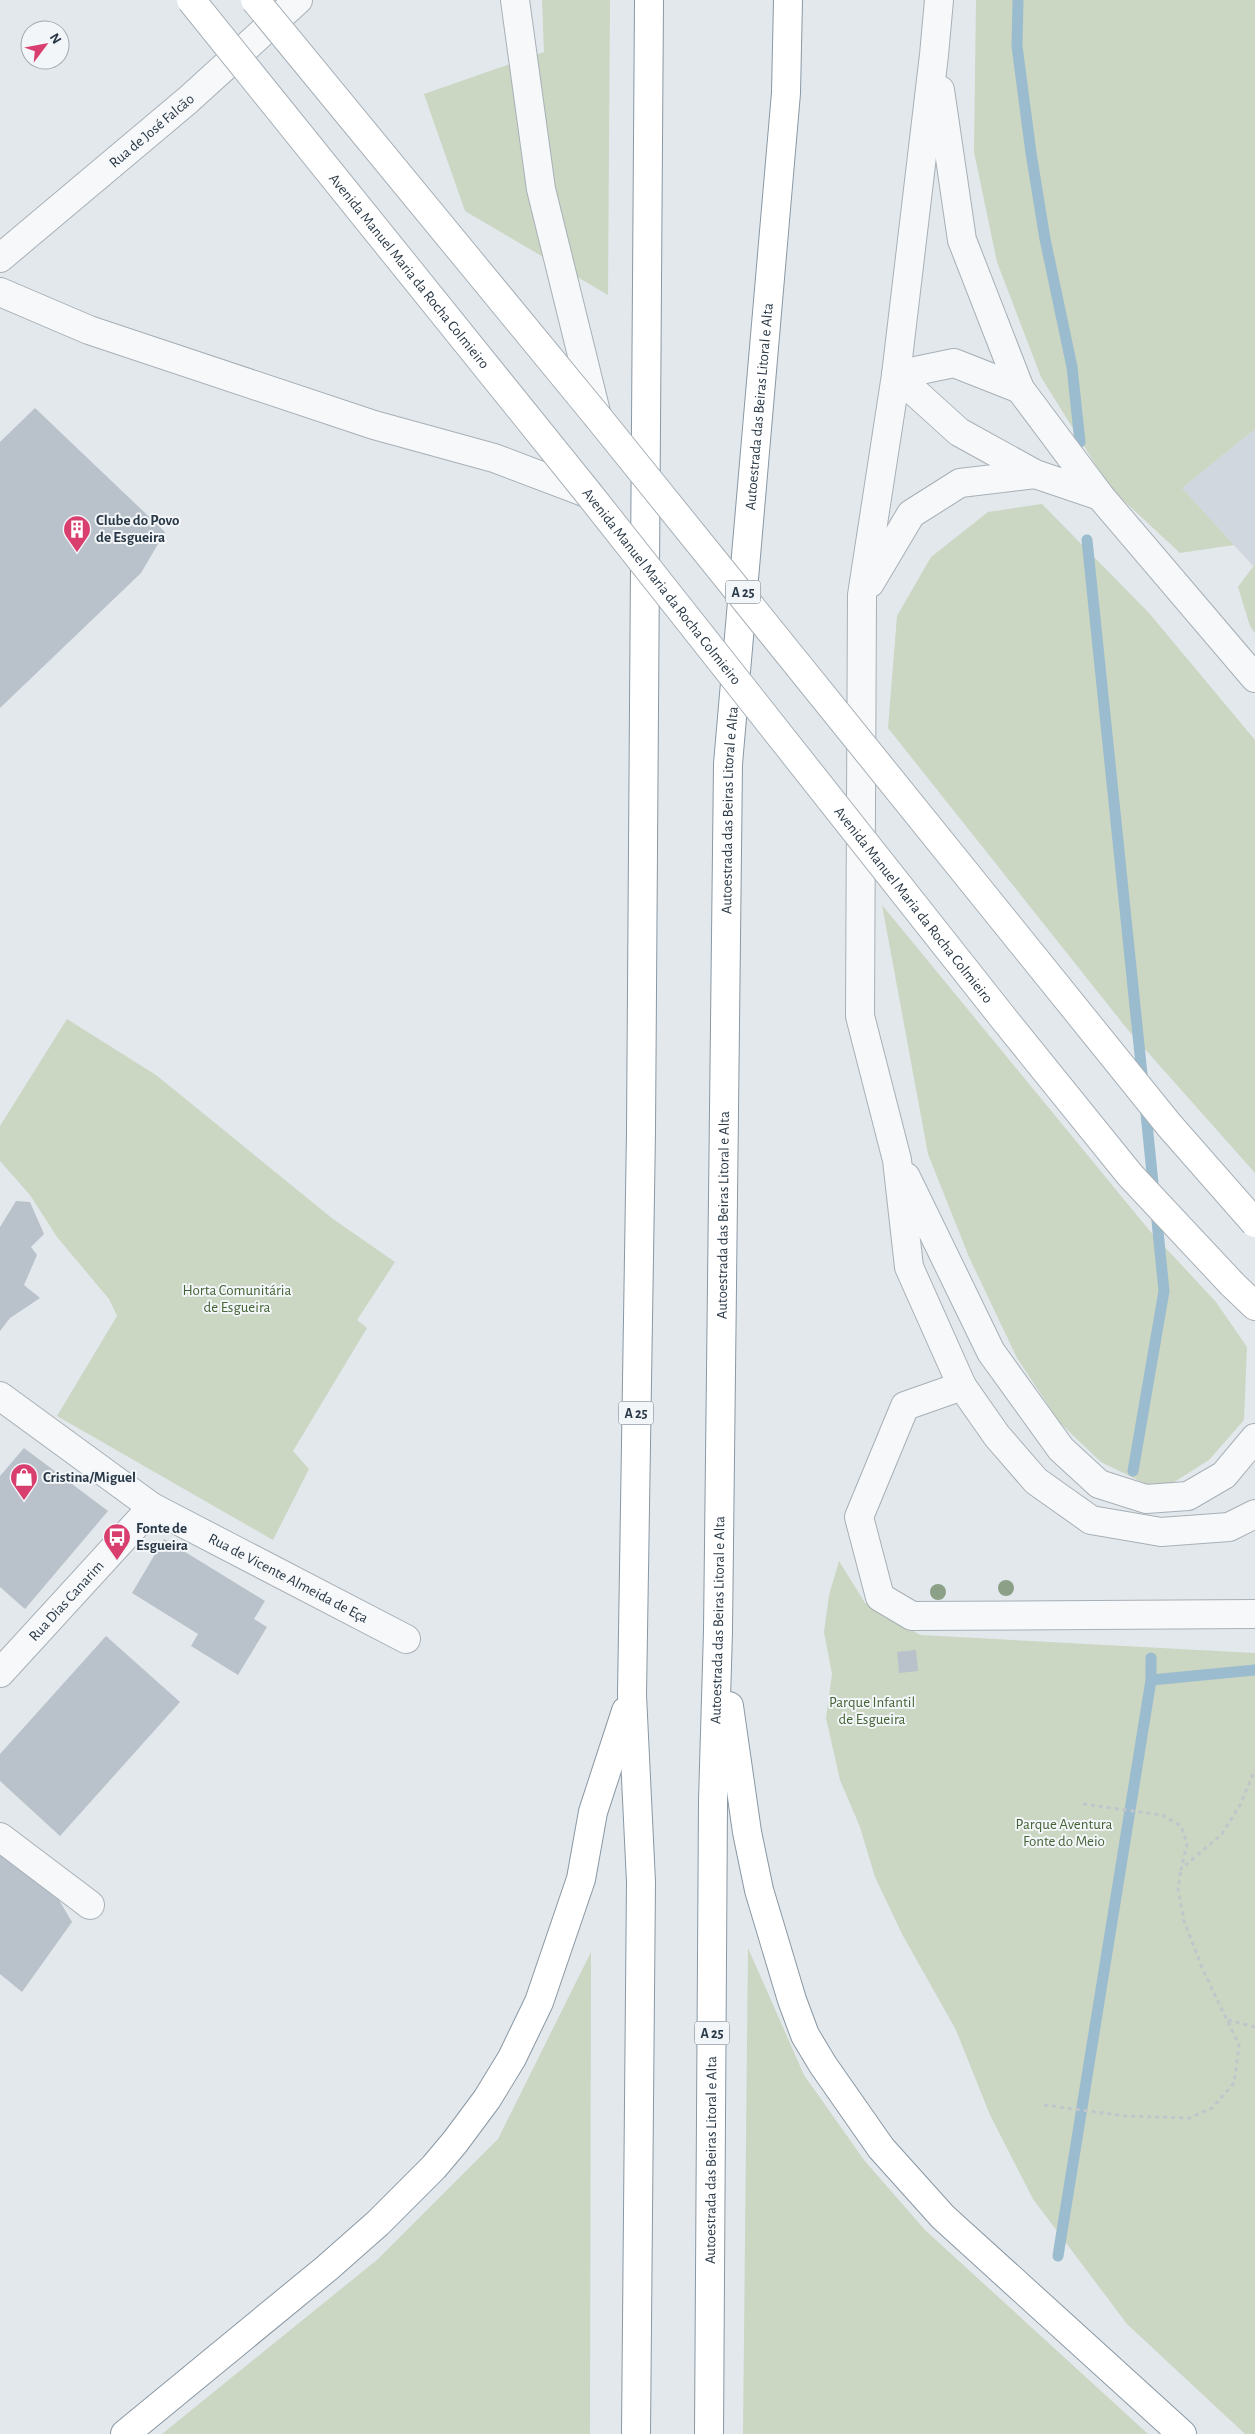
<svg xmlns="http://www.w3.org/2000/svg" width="1255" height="2434" viewBox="0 0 1255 2434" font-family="'Alegreya Sans',sans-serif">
<rect width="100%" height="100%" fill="#e3e8ec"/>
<path fill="#d0d7de" d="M1255,429V564L1253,566L1182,488Z"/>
<g fill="#cbd6c3">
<path d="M542,0H610L608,295L465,211L424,94L544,52Z"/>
<path d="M976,0H1255V429L1182,488L1234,545L1180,553L1110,488L1041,377L997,262L974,152Z"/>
<path d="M1042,504L1149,613L1255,740V1173L1128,1030L888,728L897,616L931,557L988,512Z"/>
<path d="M1255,564V633L1250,626L1238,587Z"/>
<path d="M882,905L1149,1230L1216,1302L1247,1347L1244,1420L1209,1460L1171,1484L1150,1486L1101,1462L1060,1423L1017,1358L969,1257L928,1154Z"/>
<path d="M67,1019L156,1075L333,1219L395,1262L357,1320L367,1328L293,1451L309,1469L273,1540L57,1416L117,1316L109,1299L57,1237L30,1195L0,1161V1126Z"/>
<path d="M839,1561L865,1603L920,1635L1255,1653V2434H1245L1127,2324L1033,2199L990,2115L956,2030L902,1934L875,1877L860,1827L840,1780L826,1718L832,1674L824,1632L829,1595Z"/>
<path d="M748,1948L804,2075L864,2160L925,2230L1148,2434H743Z"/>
<path d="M591,1952L590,2434H162L378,2259L498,2139Z"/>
</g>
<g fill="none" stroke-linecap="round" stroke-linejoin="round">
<g stroke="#9bbcce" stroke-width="11">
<path d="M1018,0L1017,46L1031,153L1045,239L1072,367L1080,442"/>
<path d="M1087,540L1143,1084"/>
<path d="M1145,1104L1154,1193"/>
<path d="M1133,1471L1164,1291L1156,1211"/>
<path d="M1151,1680L1255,1670"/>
<path d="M1058,2256L1151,1680V1658"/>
</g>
</g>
<g fill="#b9c2ca">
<path d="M35,408L165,532L141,573L0,708V442Z"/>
<path d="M16,1201L30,1202L44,1234L31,1247L37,1255L24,1285L40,1298L10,1318L0,1331V1227Z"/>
<path d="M24,1448L108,1511L25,1609L0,1587V1476Z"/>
<path d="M164,1539L265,1601L254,1619L267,1627L238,1675L191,1646L198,1634L132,1593Z"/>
<path d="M106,1636L180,1702L60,1836L0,1781V1754Z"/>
<path d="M916,1650L918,1671L899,1673L897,1652Z"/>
<path d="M0,1846L56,1895L72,1922L22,1992L0,1974Z"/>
</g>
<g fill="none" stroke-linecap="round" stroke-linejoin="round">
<g stroke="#a7b0b7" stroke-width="30">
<g id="minor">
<path d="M515,0L541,189L597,416"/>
<path d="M939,0L934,55L896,375L862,595L860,1016L897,1160L909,1267L962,1386L997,1436L1036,1481L1091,1520L1161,1532L1229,1527L1255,1514"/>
<path d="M940,90L962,240L1020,389"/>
<path id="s1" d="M0,258L188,100L298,0"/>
<path d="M0,292L89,330L374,425L494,458L589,494"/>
<path d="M896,375L954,363L1020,389L1100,496L1255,678"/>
<path d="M896,375L959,432L1035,474L1100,496"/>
<path d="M870,583L911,514L960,483L1035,474"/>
<path d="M906,1177L991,1352L1061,1449L1099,1484L1146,1499L1188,1496L1224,1475L1255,1438"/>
<path d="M962,1386L905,1406L859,1517L880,1597L912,1616L1255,1614"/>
<path id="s2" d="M0,1396L152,1507L406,1639"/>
<path id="s3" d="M0,1673L152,1507"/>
<path d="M0,1837L90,1905"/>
</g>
</g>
<g stroke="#a7b0b7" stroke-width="30">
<path id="secondary" d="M1232,1284L1255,1306"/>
</g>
<g stroke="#8998a4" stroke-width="30">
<g id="motorway">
<path d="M729,1706L747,1832L759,1890L792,2000L805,2035L823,2065L881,2148L943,2217L1182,2434"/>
<path d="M125,2434L327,2268L378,2223L434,2167L455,2142L487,2099L512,2058L539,2002L581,1879L593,1812L626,1711"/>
<path d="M636,2434L641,1882L632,1695L641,1131L649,0"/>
<path id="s4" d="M709,2434L713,1801L718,1631L728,764L786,93L788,0"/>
</g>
</g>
<g stroke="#c1c6cb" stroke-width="3" stroke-dasharray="4 4" stroke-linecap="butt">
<path d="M1083,1804L1162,1815L1181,1826L1187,1844L1181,1869L1222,1834L1240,1805L1255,1770"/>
<path d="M1228,2020L1255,2027"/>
<path d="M1044,2105L1126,2116L1189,2118L1212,2108L1234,2083L1239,2045L1203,1970L1184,1921L1178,1889L1181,1869"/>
</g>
<use href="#minor" stroke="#f6f8fa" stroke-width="28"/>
<use href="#secondary" stroke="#fff" stroke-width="28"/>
<use href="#motorway" stroke="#fff" stroke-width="28"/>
<g stroke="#a7b0b7" stroke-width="30" stroke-linecap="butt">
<g id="secondary-bridge">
<path id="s5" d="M191,0L589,494L1004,1019L1130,1175L1232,1284"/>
<path d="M255,0L597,416L1169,1125L1255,1223"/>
</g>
</g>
<use href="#secondary-bridge" stroke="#fff" stroke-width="28"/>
</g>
<g fill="#8c9f87">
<circle cx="1006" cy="1588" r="8"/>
<circle cx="938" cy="1592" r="8"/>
</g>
<defs>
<g id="building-pin" transform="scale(1.4375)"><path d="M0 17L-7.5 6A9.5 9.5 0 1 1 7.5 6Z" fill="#d93f6e" stroke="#f3f6f9"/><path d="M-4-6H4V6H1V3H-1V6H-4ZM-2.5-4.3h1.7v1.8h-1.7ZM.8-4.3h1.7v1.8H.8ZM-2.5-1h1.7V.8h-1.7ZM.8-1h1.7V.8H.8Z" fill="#fff"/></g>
<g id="shop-pin" transform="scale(1.4375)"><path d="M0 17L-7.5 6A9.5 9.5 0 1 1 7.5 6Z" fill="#d93f6e" stroke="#f3f6f9"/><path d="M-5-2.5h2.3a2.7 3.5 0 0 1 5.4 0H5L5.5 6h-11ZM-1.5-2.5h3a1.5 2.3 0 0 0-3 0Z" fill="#fff"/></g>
<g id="bus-pin" transform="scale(1.4375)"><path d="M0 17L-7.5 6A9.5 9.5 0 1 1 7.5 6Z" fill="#d93f6e" stroke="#f3f6f9"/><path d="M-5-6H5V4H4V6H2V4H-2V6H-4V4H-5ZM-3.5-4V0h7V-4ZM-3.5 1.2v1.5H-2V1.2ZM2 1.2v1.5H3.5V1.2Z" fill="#fff"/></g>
</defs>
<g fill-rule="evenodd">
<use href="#building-pin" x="77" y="529"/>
<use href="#shop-pin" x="24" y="1477"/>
<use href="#bus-pin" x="117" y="1537"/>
</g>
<g text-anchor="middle" stroke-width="4" stroke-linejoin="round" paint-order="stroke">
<g fill="#f3f6f9" stroke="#66717c" stroke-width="1">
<rect x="725.5" y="580.5" width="35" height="23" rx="4"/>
<rect x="618.5" y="1401.5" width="35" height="23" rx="4"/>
<rect x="694.5" y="2021.5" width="35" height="23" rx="4"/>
</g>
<g font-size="14" font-weight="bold" fill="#293846">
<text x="743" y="597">A 25</text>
<text x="636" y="1418">A 25</text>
<text x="712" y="2038">A 25</text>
</g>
<g font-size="15" fill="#293846" stroke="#f3f6f9">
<text dy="5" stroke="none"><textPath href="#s1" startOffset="198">Rua de José Falcão</textPath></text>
<text dy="5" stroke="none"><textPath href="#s5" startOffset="348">Avenida Manuel Maria da Rocha Colmieiro</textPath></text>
<text dy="5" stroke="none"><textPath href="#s4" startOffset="2029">Autoestrada das Beiras Litoral e Alta</textPath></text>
<text dy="5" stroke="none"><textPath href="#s5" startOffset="752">Avenida Manuel Maria da Rocha Colmieiro</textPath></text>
<text dy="5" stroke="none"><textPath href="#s4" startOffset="1624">Autoestrada das Beiras Litoral e Alta</textPath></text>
<text dy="5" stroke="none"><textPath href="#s5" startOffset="1158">Avenida Manuel Maria da Rocha Colmieiro</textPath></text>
<text dy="5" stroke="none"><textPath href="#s4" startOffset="1219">Autoestrada das Beiras Litoral e Alta</textPath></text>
<text dy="5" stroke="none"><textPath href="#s2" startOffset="342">Rua de Vicente Almeida de Eça</textPath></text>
<text dy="5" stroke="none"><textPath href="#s3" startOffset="98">Rua Dias Canarim</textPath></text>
<text dy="5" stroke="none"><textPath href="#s4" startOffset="814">Autoestrada das Beiras Litoral e Alta</textPath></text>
<text dy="5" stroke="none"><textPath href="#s4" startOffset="274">Autoestrada das Beiras Litoral e Alta</textPath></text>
</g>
<g font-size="15" font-weight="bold" fill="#293846" stroke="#f3f6f9" text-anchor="start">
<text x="96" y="525">Clube do Povo<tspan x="96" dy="17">de Esgueira</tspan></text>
<text x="43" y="1482">Cristina/Miguel</text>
<text x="136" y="1533">Fonte de<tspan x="136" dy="17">Esgueira</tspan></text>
</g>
<g font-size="15" fill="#456335" stroke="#f3f6f9">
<text x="237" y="1295">Horta Comunitária<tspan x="237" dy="17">de Esgueira</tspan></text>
<text x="872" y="1707">Parque Infantil<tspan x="872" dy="17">de Esgueira</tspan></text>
<text x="1064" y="1829">Parque Aventura<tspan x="1064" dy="17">Fonte do Meio</tspan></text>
</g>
</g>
<g transform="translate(45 45) rotate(58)"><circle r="24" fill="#f3f6f9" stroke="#a2aab1"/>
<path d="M0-4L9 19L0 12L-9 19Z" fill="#d93f6e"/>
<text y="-8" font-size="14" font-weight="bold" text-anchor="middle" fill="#293846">N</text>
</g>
</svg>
